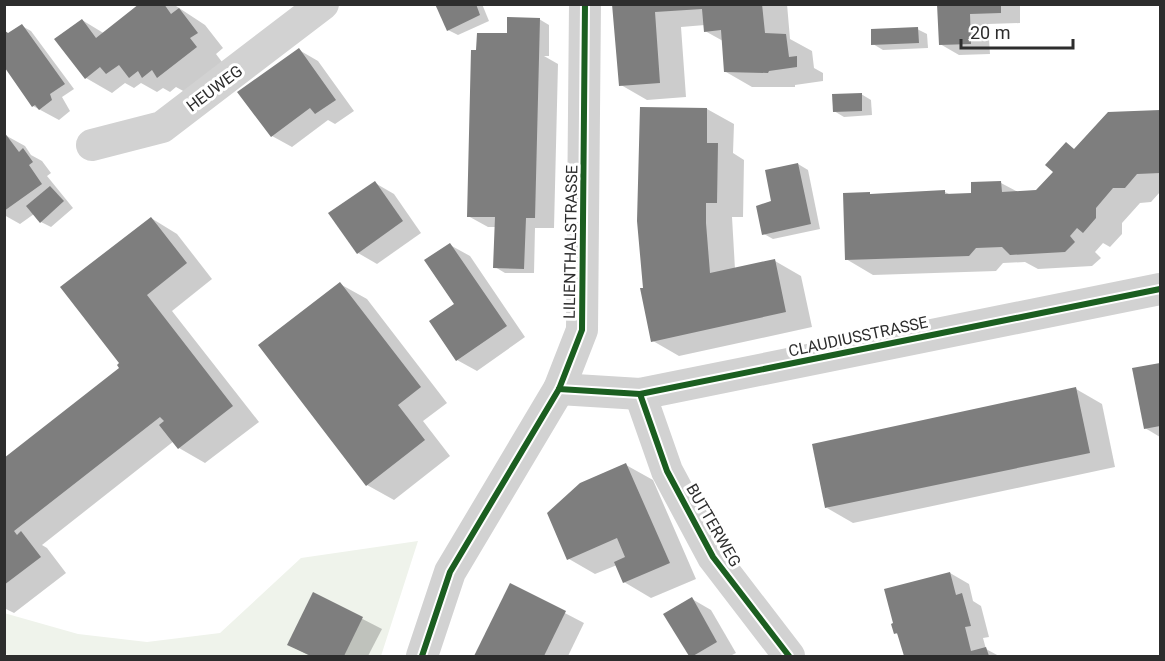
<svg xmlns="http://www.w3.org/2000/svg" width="1165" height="661" viewBox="0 0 1165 661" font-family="Roboto,sans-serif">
<rect width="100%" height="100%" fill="#fff"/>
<path fill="#eff3eb" d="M418,541L381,656H13L5,654L4,613L78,634L147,642L220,633L301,558Z"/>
<g fill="#0003">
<path d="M141,4H173L205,25L223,48L216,54L222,62L185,92L176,87L170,92L163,88L157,92L141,83L134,88L125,83L112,93L86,78L82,20L105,34Z"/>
<path d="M436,4H482L489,21L458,35L448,30Z"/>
<path d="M614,4H787L790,39L812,51L814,68L823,73V81L795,85V87H752L726,72L723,41L705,31V25L681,27L686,97L647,100L621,85Z"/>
<path d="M939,4H1020V23L988,24L990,54L959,55L940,44Z"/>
<path d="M539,19L549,25V56H544L558,64L554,228H535L534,273H505L495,267L496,227H488L468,216L483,51L508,34Z"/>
<path d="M22,26L31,31L74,89L62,97L70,111L59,120L33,106L4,65V33L10,36Z"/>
<path d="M917,29L927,34L928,48L883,50L873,44Z"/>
<path d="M299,50L318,61L354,111L335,124L328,120L292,147L272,136L239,93Z"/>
<path d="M861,94L871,100L872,115L844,117L834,111Z"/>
<path d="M641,108L707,109L734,124L733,153L744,160L743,217H732L735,269L775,261L801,276L812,327L679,356L653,341L644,289Z"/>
<path d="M1160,111V192L1151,202L1140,203L1122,223V234L1110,247L1103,243L1095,252L1101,258L1092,266L1038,269L1025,262L1003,263L996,271L873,275L846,259L869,194L873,195L945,192L951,195L973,194L1001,183L1018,192H1037L1055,172L1066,144L1075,150L1108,113Z"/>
<path d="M5,135L25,146L31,155L42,161L51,173L47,176L73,208L51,227L41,222L34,214L20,224L4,215Z"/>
<path d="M798,164L808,170L820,229L773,239L764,234L773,202Z"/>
<path d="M375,183L394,194L421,233L377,264L358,253Z"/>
<path d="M151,218L177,234L212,279L172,311L259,422L205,463L179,448L174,441L42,545L47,548L66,573L14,613L4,608V460L121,369Z"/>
<path d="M450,245L470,256L525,337L477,371L457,360V304Z"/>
<path d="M340,284L367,299L447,403L423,421L450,456L394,500L367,485Z"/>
<path d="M1160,364V437L1145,428L1134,369Z"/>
<path d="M1076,389L1102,404L1115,467L853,523L827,508Z"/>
<path d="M626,465L653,480L696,579L651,598L624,582L617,565L595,574L569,559Z"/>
<path d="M950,573L969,584L973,601L981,606L989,637L983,638L986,649L999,656H905L899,635L895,633Z"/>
<path d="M511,585L584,623L568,656H476Z"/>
<path d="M314,594L382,629L368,656H310L289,645Z"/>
<path d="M692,599L711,610L736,653L730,656H690L665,614Z"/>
</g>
<g fill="#7e7e7e">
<path d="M139,4H164L171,14L179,8L198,33L190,38L197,47L157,78L152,70L142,78L138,71L129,78L119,65L106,74L100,67L85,79L54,39L82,19L96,38Z"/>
<path d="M435,4H476L480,15L447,31Z"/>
<path d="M612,4H762L765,33L786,34L789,57L797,56V67L769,71L768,73L724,72L721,30L704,32L702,9L655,12L660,83L619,86Z"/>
<path d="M937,4H1001V13L970,14L971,44L939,45Z"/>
<path d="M507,17L540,18L535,218H526L524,269L493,268L495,217H467L471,50H476L477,33H507Z"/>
<path d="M22,24L65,84L50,94L52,100L39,110L35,105L32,107L5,68V31L8,33Z"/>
<path d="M918,27L919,43L871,45V29Z"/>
<path d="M299,48L336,100L315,114L310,108L271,137L237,92Z"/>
<path d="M862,93V111L833,112L832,94Z"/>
<path d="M640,107L707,108V143H718L717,203H706V223L710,273L775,259L786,312L651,342L640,288H643L637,221Z"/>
<path d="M1160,110V173L1137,174L1125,188H1113L1096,208V218L1083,233L1077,228L1070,236L1075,242L1065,252L1010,255L1002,247L976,248L969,256L845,260L843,193L870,192V194L945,190V194L971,193V182L1001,181L1002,192L1036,190L1053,172L1045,165L1066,142L1074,149L1108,112Z"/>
<path d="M4,132L19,152L23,148L33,162L29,165L42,184L4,211Z"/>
<path d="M798,163L811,224L762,235L756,206L771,201L765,170Z"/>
<path d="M375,181L403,221L357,254L328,213Z"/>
<path d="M50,186L64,201L40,223L26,206Z"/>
<path d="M151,217L187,263L147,295L233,406L178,449L159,425L164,421L160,417L14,531L17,535L21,531L41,557L4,585V458L119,368L117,365L119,363L60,287Z"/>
<path d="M450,243L507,326L456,361L429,321L454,304L424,260Z"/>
<path d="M340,282L421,387L398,405L425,440L366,486L258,345Z"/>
<path d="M1160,363V426L1144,429L1132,368Z"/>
<path d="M1076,387L1090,453L825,508L812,444Z"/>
<path d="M626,463L670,563L623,583L614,562L625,557L617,538L567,560L547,513L580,483Z"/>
<path d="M950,572L956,595L962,593L971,626L965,627L971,651L986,647L989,656H904L897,633L894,634L891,624L893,623L884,589Z"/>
<path d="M510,583L566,611L544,656H474Z"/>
<path d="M313,592L363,617L344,656H311L287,645Z"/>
<path d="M692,597L717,642L693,656H689L663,614Z"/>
</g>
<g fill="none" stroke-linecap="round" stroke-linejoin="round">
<g stroke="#d2d2d2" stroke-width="32">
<path d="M92,145L162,127L323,4"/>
<path d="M559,389L640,394L1160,289"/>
<path d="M640,394L667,471L713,557L789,656"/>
<path d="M422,656L450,572L559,389L582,330L585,4"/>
</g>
<g stroke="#fff" stroke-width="10">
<g id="cycleway">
<path d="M559,389L640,394L1160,289"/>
<path d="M640,394L667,471L713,557L789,656"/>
<path d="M422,656L450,572L559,389L582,330L585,4"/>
</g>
</g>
<use href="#cycleway" stroke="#1b5e20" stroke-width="6"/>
</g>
<g text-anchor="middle" stroke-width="6" stroke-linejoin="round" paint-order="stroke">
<g font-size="16" fill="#2d2d2d" stroke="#fff">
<text transform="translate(214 88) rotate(-37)" y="6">HEUWEG</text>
<text transform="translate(570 242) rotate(-89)" y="6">LILIENTHALSTRASSE</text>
<text transform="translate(858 336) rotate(-12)" y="6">CLAUDIUSSTRASSE</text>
<text transform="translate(714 525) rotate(60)" y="6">BUTTERWEG</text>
</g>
</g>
<rect width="1165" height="661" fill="none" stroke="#2d2d2d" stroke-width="12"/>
<path d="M961 39v9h112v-9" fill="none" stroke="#2d2d2d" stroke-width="3"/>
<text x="970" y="39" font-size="18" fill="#2d2d2d" stroke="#ffffff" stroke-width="4.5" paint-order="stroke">20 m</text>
</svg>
